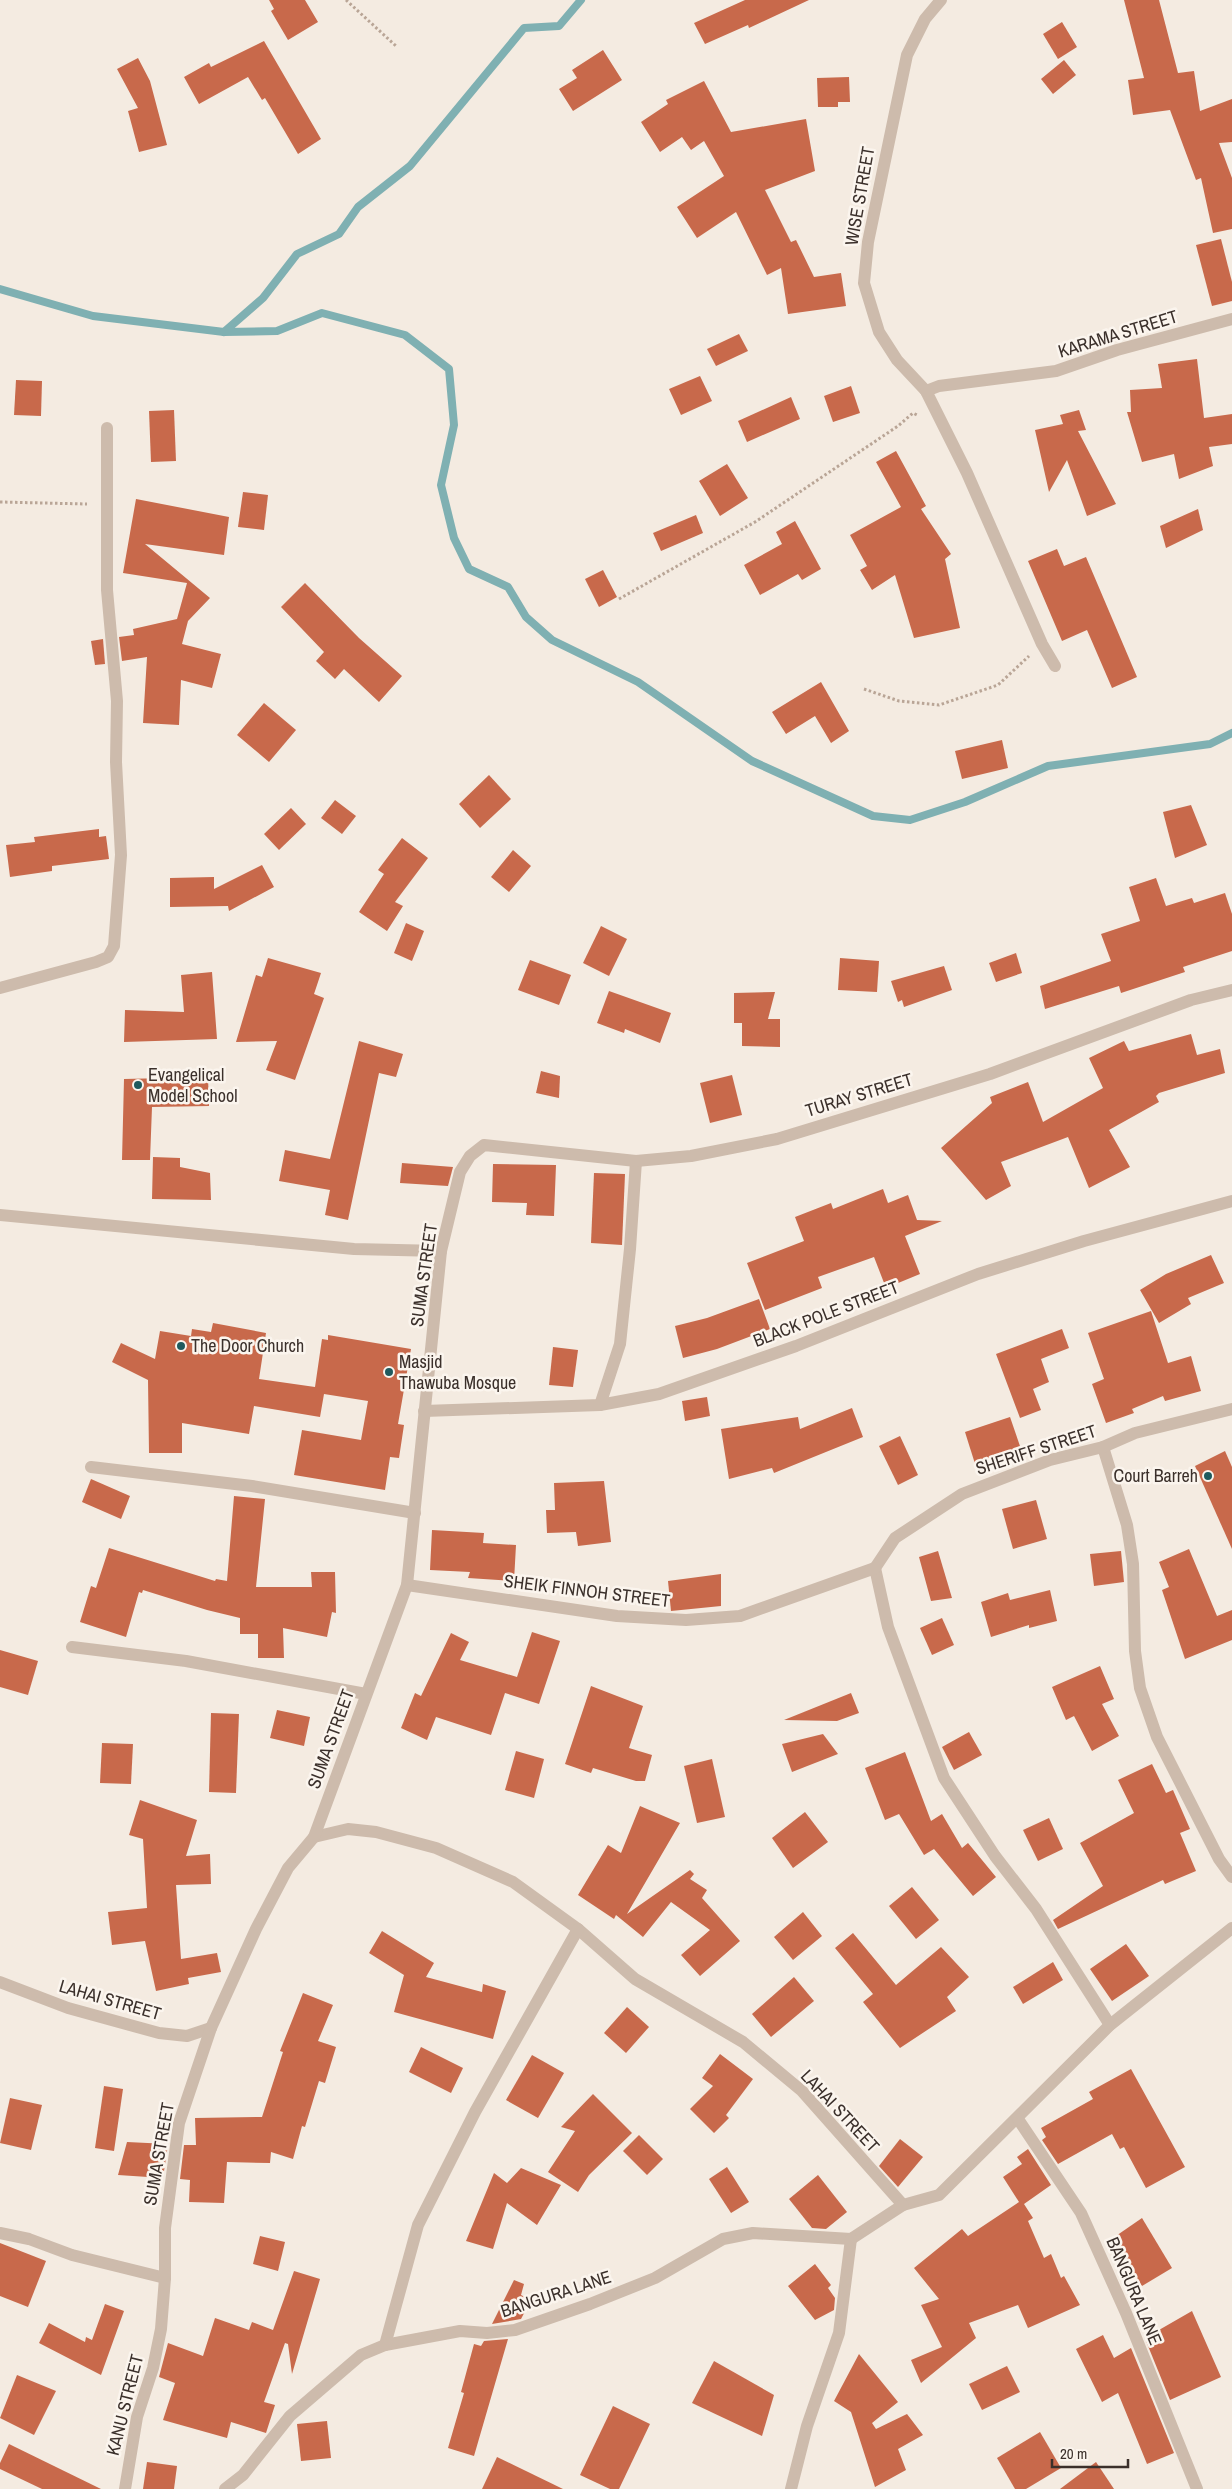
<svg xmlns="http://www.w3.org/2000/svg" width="1232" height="2489" viewBox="0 0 1232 2489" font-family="'Archivo Narrow',sans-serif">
<rect width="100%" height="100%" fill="#f4ebe1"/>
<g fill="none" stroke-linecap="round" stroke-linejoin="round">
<g stroke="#7fb0b2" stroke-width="8">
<path d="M0,289L93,316L224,332L277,331L322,313L405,335L449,369L454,425L441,485L454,538L469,569L508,587L526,617L552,640L638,682L752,761L873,816L910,820L965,802L1048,766L1210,744L1232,733"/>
<path d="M224,332L263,298L297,254L339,234L358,207L410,166L524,28L559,26L581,0"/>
</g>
</g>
<g fill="#c8694b">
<path d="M269,0H305L318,22L288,40L271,11L274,9Z"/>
<path d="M745,0H809L749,28L748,25L705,44L694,23Z"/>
<path d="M1124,0H1159L1178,73L1194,71L1200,111L1232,99V142L1219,143L1232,178V229L1213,233L1201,178L1196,180L1170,110L1133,115L1128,80L1144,78Z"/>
<path d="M1062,22L1077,47L1058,59L1043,34Z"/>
<path d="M264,41L321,139L298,154L265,98L262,100L248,77L199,104L184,77L209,63L211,67Z"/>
<path d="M603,50L622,80L573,111L559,89L577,78L572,70Z"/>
<path d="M138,58L150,81L167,145L139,152L128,111L138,108L117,69Z"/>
<path d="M1064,60L1076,75L1053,94L1041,79Z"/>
<path d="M849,77L850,102H838V107H818L817,78Z"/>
<path d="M704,81L731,132L806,119L815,171L765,190L791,242L796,240L814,277L841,273L846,306L788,314L781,268L767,275L736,212L697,238L677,207L724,176L704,141L691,150L682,137L660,152L641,122L668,104L666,100Z"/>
<path d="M1221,239L1232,282V301L1212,306L1196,245Z"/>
<path d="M739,334L748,351L716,366L707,349Z"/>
<path d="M1197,359L1204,418L1232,414V444L1209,447L1213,466L1179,479L1174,454L1142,462L1127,412H1131L1130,390L1162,388L1158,364Z"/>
<path d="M700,376L712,401L681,415L669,389Z"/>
<path d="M16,380L42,381L41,416L14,415Z"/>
<path d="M851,386L860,413L833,422L824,396Z"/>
<path d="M791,397L800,419L747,442L738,421Z"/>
<path d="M174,410L176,461L151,462L149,411Z"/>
<path d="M1079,410L1086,430L1078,431L1116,504L1087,516L1067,460L1049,492L1035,430L1063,424L1060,415Z"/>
<path d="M896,451L926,506L921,509L951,554L945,559L960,628L914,638L895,575L872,590L860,570L867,566L850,535L901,507L876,462Z"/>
<path d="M727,464L748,498L720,516L699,481Z"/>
<path d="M243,492L268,495L264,530L238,527Z"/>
<path d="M136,499L229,517L224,555L145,544L210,598L188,621L182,644L221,654L212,688L181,680L179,725L143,723L147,657L122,661L119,637L134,635L133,629L177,619L187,583L123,573Z"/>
<path d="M1198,509L1203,530L1166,548L1160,526Z"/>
<path d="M696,515L703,533L661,551L653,533Z"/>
<path d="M795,521L821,569L802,580L798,574L760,595L744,565L782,544L776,532Z"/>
<path d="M1057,549L1064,566L1086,557L1137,677L1112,688L1087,630L1062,641L1028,561Z"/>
<path d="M603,570L617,597L599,607L585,579Z"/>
<path d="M305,583L359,638L402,676L379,702L344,669L335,679L316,661L324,652L281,607Z"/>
<path d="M103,639L105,664L95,665L91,641Z"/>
<path d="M821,682L849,731L831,743L815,716L786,734L772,712Z"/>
<path d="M264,703L296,730L269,762L237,735Z"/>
<path d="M1002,740L1008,768L962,779L955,751Z"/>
<path d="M489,775L511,799L480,828L459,804Z"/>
<path d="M335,800L356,816L342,834L321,818Z"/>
<path d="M1191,805L1207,845L1175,858L1163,812Z"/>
<path d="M291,808L306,824L279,850L264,834Z"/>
<path d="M99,829V837L106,836L109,859L52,866V871L10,877L6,845L35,842L34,837Z"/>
<path d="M402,838L428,858L395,902L403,906L387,931L359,912L384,874L378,870Z"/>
<path d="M513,850L531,866L509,892L491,877Z"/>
<path d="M262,865L274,887L229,911L228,906L170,907V878L214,877V889Z"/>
<path d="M1156,878L1166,906L1192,898L1194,903L1225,893L1232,914V951L1183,967L1185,972L1121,993L1119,986L1045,1009L1040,986L1111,961L1101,934L1140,921L1129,887Z"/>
<path d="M406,923L424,931L412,961L394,953Z"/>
<path d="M601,926L627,939L609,976L583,963Z"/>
<path d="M1016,953L1022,973L996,982L989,963Z"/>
<path d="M268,958L321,973L314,994L324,998L295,1080L266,1070L277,1041L236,1042L256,975L262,977Z"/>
<path d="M840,958L879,961L877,992L838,990Z"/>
<path d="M530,960L571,975L559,1005L518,990Z"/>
<path d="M944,966L952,990L904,1007L902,1000L898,1002L891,981Z"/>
<path d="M212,972L217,1039L124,1042L125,1010L184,1012L181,975Z"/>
<path d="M609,991L671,1013L660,1043L625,1029L624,1033L597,1023Z"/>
<path d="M775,992L768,1019H780V1047L742,1046V1023H734V993Z"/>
<path d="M1191,1034L1197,1055L1220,1049L1225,1073L1159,1093L1156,1096L1159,1102L1109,1130L1130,1167L1089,1188L1068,1137L1001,1162L1011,1186L986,1200L941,1148L992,1103L990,1097L1028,1082L1043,1122L1103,1088L1089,1058L1124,1041L1129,1051Z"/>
<path d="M359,1041L403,1054L396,1077L379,1073L348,1220L325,1215L330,1190L279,1181L285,1150L330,1159Z"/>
<path d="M541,1071L560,1076L559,1098L536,1093Z"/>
<path d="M732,1075L742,1115L710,1123L700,1083Z"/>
<path d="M208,1077L209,1106L152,1107L150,1160H122L124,1079Z"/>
<path d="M153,1157L180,1158V1167L210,1173L211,1200L152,1199Z"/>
<path d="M402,1163L453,1167L448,1186L400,1183Z"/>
<path d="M493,1164L556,1165L554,1216L526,1215L527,1203L492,1202Z"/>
<path d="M594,1173L625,1174L622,1245L591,1243Z"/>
<path d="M883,1189L888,1203L908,1195L917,1220L942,1221L905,1236L920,1274L886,1288L874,1257L818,1277L822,1288L765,1310L747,1263L804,1241L795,1217L831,1203L833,1209Z"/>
<path d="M1211,1255L1224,1283L1188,1298L1191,1304L1159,1323L1140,1290L1166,1274Z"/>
<path d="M759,1299L770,1329L717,1349L683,1358L675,1326L707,1318Z"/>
<path d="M1151,1311L1168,1363L1191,1356L1201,1391L1165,1401L1163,1396L1132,1409L1134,1413L1106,1423L1092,1384L1104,1379L1088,1333Z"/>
<path d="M213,1323L266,1333L259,1379L315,1387L322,1339L328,1340V1335L411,1349L398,1424L404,1425L399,1458L390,1457L385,1490L294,1475L302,1430L361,1440L368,1401L324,1394L320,1417L254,1406L249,1434L182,1423V1453H149L148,1380L112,1362L121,1343L155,1359L160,1331L191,1336L192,1329L211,1332Z"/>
<path d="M1062,1329L1069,1348L1041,1359L1049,1382L1033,1389L1041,1410L1020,1418L996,1354Z"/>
<path d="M553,1347L578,1350L573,1387L549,1385Z"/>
<path d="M707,1397L710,1416L685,1421L682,1401Z"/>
<path d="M852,1408L863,1437L774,1473L772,1468L729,1479L721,1429L798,1417L800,1429Z"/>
<path d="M1010,1417L1022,1452L976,1467L965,1432Z"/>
<path d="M900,1436L918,1475L898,1485L879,1446Z"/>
<path d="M1225,1451L1232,1467V1549L1195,1466Z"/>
<path d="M91,1479L130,1496L121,1519L82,1502Z"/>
<path d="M604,1481L611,1542L578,1546L576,1532L547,1533L546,1510H555L554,1483Z"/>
<path d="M234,1496L265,1499L256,1587H312L311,1572H335L336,1613L332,1612L327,1637L283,1628L284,1658H258V1634H240V1618L207,1610L143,1590L142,1593L139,1592L126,1637L80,1622L91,1586L96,1588L109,1548L215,1581L216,1579L227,1581Z"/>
<path d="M1036,1500L1047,1539L1013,1549L1002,1509Z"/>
<path d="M432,1530L484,1533L483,1543L516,1545L514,1581L468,1578L470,1572L430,1570Z"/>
<path d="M1189,1549L1217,1616L1232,1610V1640L1185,1659L1162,1590L1169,1587L1159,1562Z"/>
<path d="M938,1551L952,1598L931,1601L919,1557Z"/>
<path d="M1121,1551L1124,1582L1094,1586L1090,1554Z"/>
<path d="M721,1574V1606L671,1611L668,1581Z"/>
<path d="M1050,1590L1057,1621L1029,1628V1625L991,1637L981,1602L1008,1593L1010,1600Z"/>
<path d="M942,1618L954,1645L932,1655L920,1628Z"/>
<path d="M532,1632L560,1641L539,1704L505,1693L491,1735L436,1717L427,1740L401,1728L415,1693L421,1696L451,1633L469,1642L460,1660L517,1677Z"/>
<path d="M0,1650L38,1661L28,1695L0,1687Z"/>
<path d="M1100,1666L1114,1699L1102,1704L1119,1736L1092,1751L1074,1716L1066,1720L1052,1687Z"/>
<path d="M591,1686L643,1706L629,1748L652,1755L645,1781H636L593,1768L591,1773L565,1764Z"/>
<path d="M851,1693L859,1713L837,1721L784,1720Z"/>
<path d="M277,1710L310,1717L304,1746L270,1738Z"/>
<path d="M211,1713L239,1714L236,1793L209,1792Z"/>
<path d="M969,1732L982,1755L954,1770L942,1747Z"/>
<path d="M823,1734L838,1754L792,1772L782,1744Z"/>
<path d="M102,1743L133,1744L131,1784L100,1783Z"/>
<path d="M516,1751L544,1759L534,1798L505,1790Z"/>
<path d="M905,1752L931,1821L942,1814L962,1848L968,1843L996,1877L973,1896L934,1849L924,1855L899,1814L885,1820L865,1768Z"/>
<path d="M712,1759L725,1817L697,1823L684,1766Z"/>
<path d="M1152,1764L1166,1793L1173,1790L1190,1829L1180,1833L1196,1871L1165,1884L1163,1880L1058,1929L1053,1920L1103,1886L1080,1843L1134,1813L1118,1780Z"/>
<path d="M140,1800L197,1820L186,1856L210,1854L211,1884L176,1885L181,1959L217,1953L221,1972L188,1978L189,1984L156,1991L145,1941L112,1945L108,1912L147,1908L143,1839L129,1835Z"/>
<path d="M640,1806L680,1823L627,1914L690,1870L694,1874L690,1879L707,1890L702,1898L740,1941L700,1976L681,1955L710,1930L671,1902L643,1937L616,1915L614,1919L578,1895L608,1845L621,1853Z"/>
<path d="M805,1812L828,1842L793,1868L772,1838Z"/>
<path d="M1049,1818L1063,1849L1038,1861L1023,1830Z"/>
<path d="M912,1887L939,1920L916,1939L889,1906Z"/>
<path d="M803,1912L822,1936L793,1960L774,1937Z"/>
<path d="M382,1931L434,1963L426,1977L482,1992L483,1984L506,1991L493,2039L394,2012L404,1975L369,1953Z"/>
<path d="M853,1933L896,1985L941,1947L969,1977L947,1997L956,2011L900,2048L863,2002L873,1994L835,1948Z"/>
<path d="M1126,1944L1149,1976L1112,2001L1090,1969Z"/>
<path d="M1053,1962L1063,1980L1023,2004L1013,1987Z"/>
<path d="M794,1977L814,2001L771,2037L752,2014Z"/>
<path d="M303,1993L333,2005L318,2041L336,2047L325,2083L319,2081L305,2127L302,2126L293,2159L271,2152L270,2163L227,2162L224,2203L189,2202L190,2180L180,2179L184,2145H196L195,2118L262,2117L283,2052L280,2051Z"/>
<path d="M627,2007L649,2027L626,2053L604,2033Z"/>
<path d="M421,2047L463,2068L451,2093L409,2072Z"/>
<path d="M720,2054L753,2079L726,2115L729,2118L714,2133L690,2109L713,2086L702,2078Z"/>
<path d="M532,2055L564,2073L538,2118L506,2100Z"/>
<path d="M1131,2069L1185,2167L1146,2188L1124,2147L1120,2149L1112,2134L1058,2164L1042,2140L1046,2137L1041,2128L1093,2099L1089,2092Z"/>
<path d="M104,2086L123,2089L114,2151L95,2148Z"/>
<path d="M593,2094L632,2133L589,2175L578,2192L548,2172L575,2131L561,2127Z"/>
<path d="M10,2098L42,2105L31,2150L0,2143Z"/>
<path d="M639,2135L663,2159L647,2175L623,2151Z"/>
<path d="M900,2139L923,2157L898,2187L879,2166Z"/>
<path d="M127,2142L168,2144L163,2178L118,2175Z"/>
<path d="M1028,2149L1051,2185L1024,2204L1033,2218L1028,2221L1044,2258L1051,2254L1061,2278L1064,2276L1080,2305L1028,2328L1018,2305L969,2323L976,2338L921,2383L911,2360L942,2347L921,2305L939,2299L914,2268L962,2229L968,2236L1019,2202L1003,2177L1022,2164L1017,2157Z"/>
<path d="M727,2167L749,2202L731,2213L709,2179Z"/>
<path d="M521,2168L561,2185L537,2225L507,2203L493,2249L466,2241L494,2173L507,2183Z"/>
<path d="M818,2175L847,2212L826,2229L812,2228L789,2199Z"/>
<path d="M1142,2218L1172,2268L1142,2286L1113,2238Z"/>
<path d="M260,2236L285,2242L278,2271L253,2264Z"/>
<path d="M0,2243L46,2261L28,2307L0,2296Z"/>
<path d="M815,2264L831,2285L828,2288L835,2298L834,2310L815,2320L788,2286Z"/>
<path d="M294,2271L320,2279L292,2374L288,2344L285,2343L264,2402L275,2405L266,2433L231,2422L227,2438L163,2420L175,2383L159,2377L168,2343L203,2356L215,2318L249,2330L252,2322L273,2330Z"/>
<path d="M514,2280L524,2284L521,2295L531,2300L521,2319L492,2324Z"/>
<path d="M105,2304L124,2311L101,2375L39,2343L49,2323L85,2342L86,2337L92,2340Z"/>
<path d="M1192,2311L1221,2377L1170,2400L1146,2341L1154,2337L1152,2334Z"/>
<path d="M1103,2335L1114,2358L1131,2348L1174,2453L1147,2464L1118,2393L1102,2402L1076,2349Z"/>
<path d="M508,2339L474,2456L448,2448L464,2393L461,2392L474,2344L481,2346L484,2341Z"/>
<path d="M859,2354L898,2402L872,2423L876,2429L907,2414L923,2435L898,2449L906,2470L875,2487L851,2412L834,2401Z"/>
<path d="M714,2361L774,2395L762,2436L692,2403Z"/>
<path d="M1007,2366L1020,2392L982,2410L969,2384Z"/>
<path d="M17,2375L56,2391L34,2435L0,2418Z"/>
<path d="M613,2406L650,2424L619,2489H610L580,2475Z"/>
<path d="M327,2421L331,2458L301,2461L297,2424Z"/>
<path d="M1040,2432L1061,2468L1026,2489H1015L997,2458Z"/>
<path d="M9,2444L101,2489H42L0,2469V2463Z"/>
<path d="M497,2457L563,2489H482Z"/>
<path d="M147,2462L177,2466L174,2489H143Z"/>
<path d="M1096,2462L1114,2489H1060Z"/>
</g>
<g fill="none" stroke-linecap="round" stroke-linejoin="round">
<g stroke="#b9a596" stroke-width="3" stroke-dasharray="2.5 2.5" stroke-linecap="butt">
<path d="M346,0L396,46"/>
<path d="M0,502L87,504"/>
<path d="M619,599L755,522L898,426L913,413L917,415"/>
<path d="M864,689L899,701L939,705L998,685L1029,656"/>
</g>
<g stroke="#cdbbac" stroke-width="12">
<path d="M941,0L925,19L907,55L868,242L864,283L879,332L897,360L926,391L967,473L1042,644L1055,666"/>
<path d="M926,391L939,386L1056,371L1117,350L1232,319"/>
<path d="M0,988L96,962L108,957L114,946L121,855L116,762L117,701L107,590V428"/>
<path d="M0,1215L354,1249L441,1251"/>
<path d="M600,1405L620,1344L630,1249L636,1161"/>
<path d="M424,1411L600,1405L659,1394L796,1346L978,1274L1084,1241L1232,1201"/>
<path d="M1103,1447L1127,1525L1133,1564L1135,1651L1140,1688L1157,1737L1219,1859L1232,1877"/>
<path d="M91,1467L252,1486L415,1513"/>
<path d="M875,1568L888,1627L944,1778L995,1856L1036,1909L1110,2025"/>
<path d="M875,1568L895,1538L962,1494L1050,1460L1103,1447L1135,1433L1232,1409"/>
<path d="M407,1585L617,1616L686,1620L740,1616L875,1568"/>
<path d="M72,1647L186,1661L366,1694"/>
<path d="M314,1837L348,1829L376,1832L436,1848L513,1882L578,1929L635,1979L743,2042L802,2091L903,2205L939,2195L1110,2025L1232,1928"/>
<path d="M0,1982L68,2008L159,2033L187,2036L211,2028"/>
<path d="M1018,2119L1081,2213L1126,2313L1197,2489"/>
<path d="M0,2233L29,2239L72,2255L165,2278"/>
<path d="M385,2345L418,2225L475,2112L578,1929"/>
<path d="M125,2489L137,2417L153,2368L161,2329L165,2278V2228L179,2123L211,2028L256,1929L288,1868L314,1837L407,1585L441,1251L460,1172L470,1156L484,1145L636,1161L691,1156L777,1139L990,1074L1191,1000L1232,990"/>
<path d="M225,2489L243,2475L290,2416L361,2355L385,2345L460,2331L487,2333L515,2330L590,2304L655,2278L723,2239L753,2233L851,2239L903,2205"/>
<path d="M791,2489L807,2426L839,2333L851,2239"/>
</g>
</g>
<g fill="#1f5a5e" stroke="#fbf5ee" stroke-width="2">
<circle cx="138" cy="1085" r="5"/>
<circle cx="181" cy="1346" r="5"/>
<circle cx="389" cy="1372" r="5"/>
<circle cx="1208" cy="1476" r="5"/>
</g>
<g text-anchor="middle" stroke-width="5" stroke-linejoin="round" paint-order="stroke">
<g font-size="18" fill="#3b302b" stroke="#fbf5ee">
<text transform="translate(860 196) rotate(-80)" y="6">WISE STREET</text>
<text transform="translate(1118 334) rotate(-17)" y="6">KARAMA STREET</text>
<text transform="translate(859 1095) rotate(-17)" y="6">TURAY STREET</text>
<text transform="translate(424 1275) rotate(-82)" y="6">SUMA STREET</text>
<text transform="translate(826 1314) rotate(-21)" y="6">BLACK POLE STREET</text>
<text transform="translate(1036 1450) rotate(-18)" y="6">SHERIFF STREET</text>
<text transform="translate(587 1591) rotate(7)" y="6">SHEIK FINNOH STREET</text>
<text transform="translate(331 1739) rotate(-70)" y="6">SUMA STREET</text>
<text transform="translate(110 2000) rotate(16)" y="6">LAHAI STREET</text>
<text transform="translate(840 2111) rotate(47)" y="6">LAHAI STREET</text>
<text transform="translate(159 2154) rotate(-80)" y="6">SUMA STREET</text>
<text transform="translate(1134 2291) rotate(67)" y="6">BANGURA LANE</text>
<text transform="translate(556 2294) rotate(-18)" y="6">BANGURA LANE</text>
<text transform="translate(125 2405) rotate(-76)" y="6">KANU STREET</text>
</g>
<g font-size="18" fill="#3b302b" stroke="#fbf5ee" text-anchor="start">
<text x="148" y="1081">Evangelical<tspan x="148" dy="21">Model School</tspan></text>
<text x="191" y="1352">The Door Church</text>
<text x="399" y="1368">Masjid<tspan x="399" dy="21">Thawuba Mosque</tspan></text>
<text x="1198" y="1482" text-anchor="end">Court Barreh</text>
</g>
</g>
<path d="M1052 2459v8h76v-8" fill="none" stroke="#3b302b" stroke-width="2.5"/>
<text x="1060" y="2459" font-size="15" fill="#3b302b" stroke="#fbf5ee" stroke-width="4" paint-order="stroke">20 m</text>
</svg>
